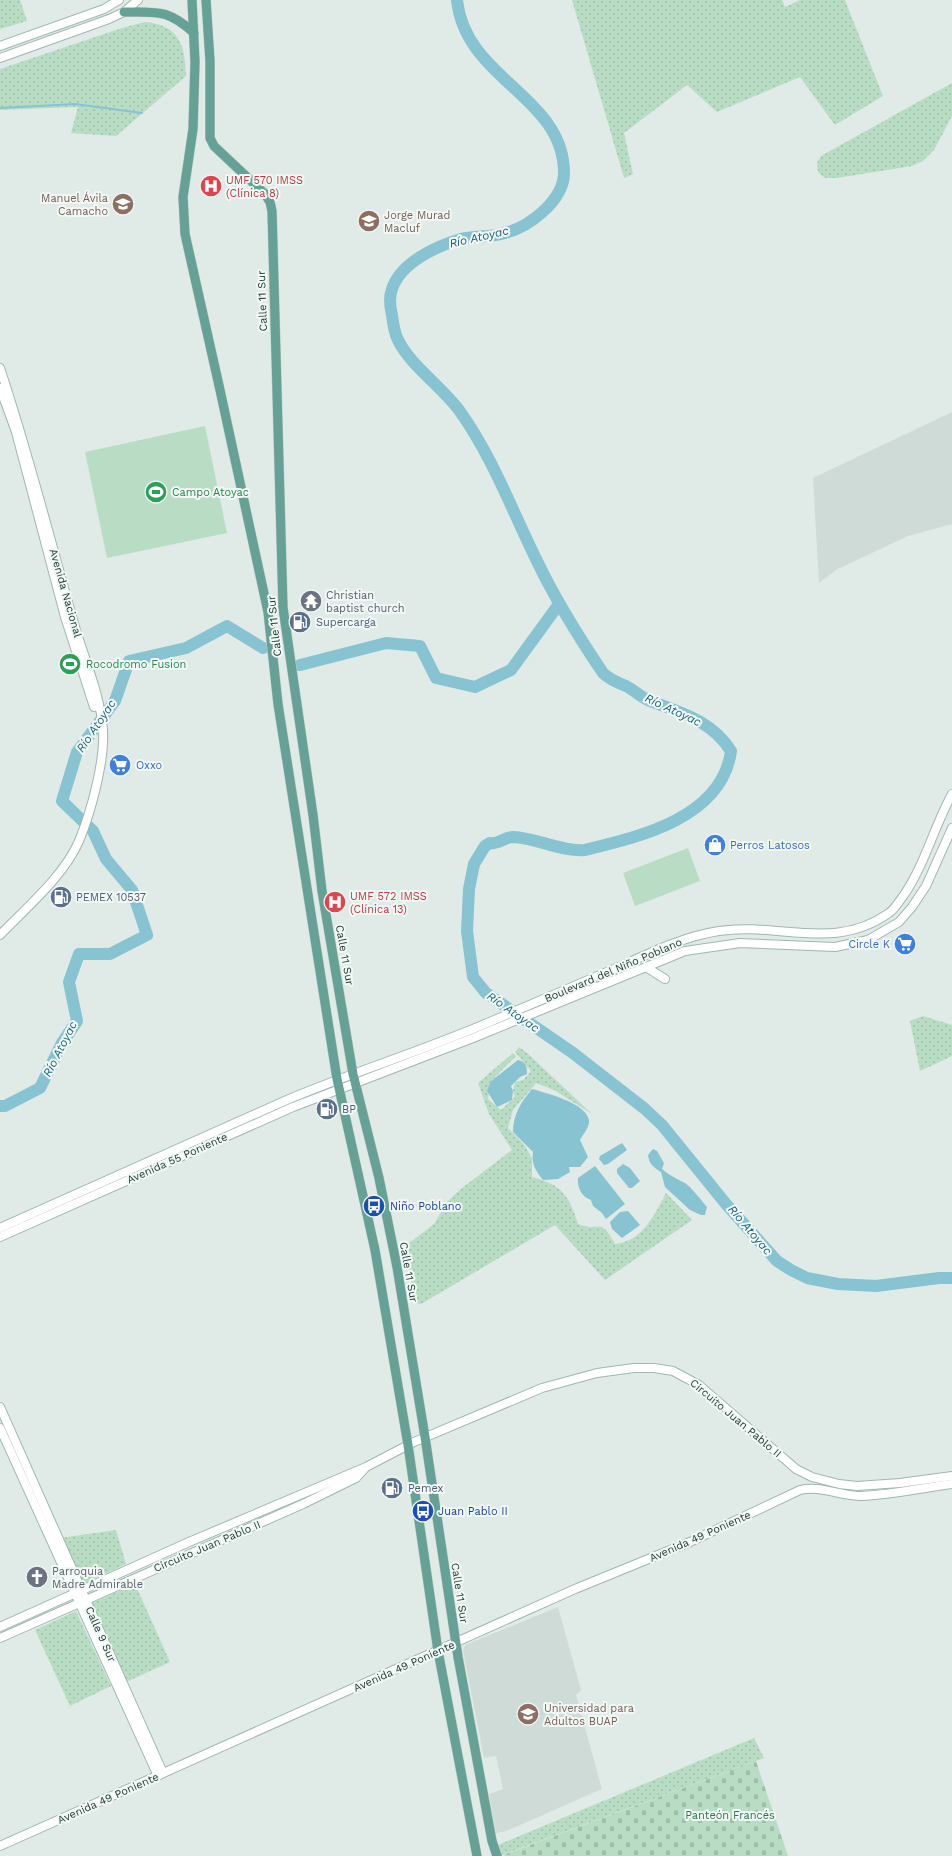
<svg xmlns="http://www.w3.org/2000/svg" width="952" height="1856" viewBox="0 0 952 1856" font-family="'Work Sans',sans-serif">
<defs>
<pattern id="green-dots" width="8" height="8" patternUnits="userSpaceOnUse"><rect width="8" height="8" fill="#b9ddc4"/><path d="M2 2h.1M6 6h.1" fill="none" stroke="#9fbfa9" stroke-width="1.8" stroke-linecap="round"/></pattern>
<pattern id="cemetery-stones" width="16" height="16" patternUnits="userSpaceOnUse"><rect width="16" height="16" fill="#b9ddc4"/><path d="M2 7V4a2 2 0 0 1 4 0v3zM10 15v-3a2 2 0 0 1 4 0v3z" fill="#9fbfa9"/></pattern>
</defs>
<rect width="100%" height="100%" fill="#e0ebe7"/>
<g fill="#cfdbd6">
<path d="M952,412V524L908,536L836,570L819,583L813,478Z"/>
<path d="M558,1607L581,1690L576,1695L602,1789L506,1831L496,1833L489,1794L503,1789L496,1756L484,1758L463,1651L465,1645Z"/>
</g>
<g fill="url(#green-dots)">
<path d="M0,0H20L27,21L0,29Z"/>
<path d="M572,0H782L785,7L800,0H845L883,96L835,125L800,77L717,112L687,85L624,133L633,174L624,178Z"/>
<path d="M145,22C180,25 185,46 186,76L116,136L71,133L78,107L0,110V69L122,28Z"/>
<path d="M952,83V116L934,150L923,161L912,166L837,178H825L818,172L817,163L821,156Z"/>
<path d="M923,1016L952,1025V1056L920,1071L910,1021Z"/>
<path d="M519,1047L526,1052L592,1114L554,1090L536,1083L513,1110L508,1128L523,1143L532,1158V1177C562,1185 569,1195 578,1224C601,1233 600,1216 615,1244C642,1242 655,1214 666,1193L692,1220L605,1280L555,1225L421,1304L416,1303L404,1247L434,1224L447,1202L462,1188L512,1150L489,1114L478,1083L513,1053L516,1056L491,1081L488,1099L501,1110L515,1097L513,1091L515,1082L523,1080L531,1071L515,1052Z"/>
<path d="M116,1530L126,1564L85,1583L79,1580L60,1538Z"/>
<path d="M135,1584L170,1662L126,1682L92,1603Z"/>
<path d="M76,1611L111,1686L70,1706L35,1630Z"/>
<path d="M754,1738L764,1758L499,1856L498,1845Z"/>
</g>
<path fill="url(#cemetery-stones)" d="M756,1761L788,1856H504L503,1855Z"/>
<g fill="#b9ddc4">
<path d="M205,426L227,533L107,558L85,452Z"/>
<path d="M688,848L700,881L635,906L623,873Z"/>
</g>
<g fill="#88c3d1">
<path d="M518,1060C526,1062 527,1066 527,1074L520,1077L511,1086L513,1091L512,1100L497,1107L487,1091L491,1081Z"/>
<path d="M532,1089C546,1093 586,1103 589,1120C590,1126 583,1135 580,1140L588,1157L580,1167H569L570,1172L558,1179L543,1180C536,1171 531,1164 533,1152L513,1132C513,1115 521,1102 532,1089Z"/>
<path d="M622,1143L627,1150L608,1164L604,1165L599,1159L600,1156Z"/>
<path d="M653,1149L657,1151L664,1163L662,1169C669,1175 677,1179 685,1183C691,1187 702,1201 707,1207L705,1215H701L690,1210L665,1187L661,1172C653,1167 649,1164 648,1155Z"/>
<path d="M623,1164L630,1168L640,1181L632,1188H629L617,1173V1169Z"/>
<path d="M595,1166L625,1204L606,1219L602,1213L593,1206L591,1200C582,1197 577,1188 578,1178Z"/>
<path d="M628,1211L640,1225L622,1238L612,1229L610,1222L620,1212Z"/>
</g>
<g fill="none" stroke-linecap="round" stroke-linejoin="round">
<path stroke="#88c3d1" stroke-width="2" d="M0,108L75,104L142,113"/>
<g stroke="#88c3d1" stroke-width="12">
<path d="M457,0C465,80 565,96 564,174C563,201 529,227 505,233C491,237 476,236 461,239C437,246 401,262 392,289C389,297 390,307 392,315C393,323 394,332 398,340C410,365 442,387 459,410C492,456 511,508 536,559C555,599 578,636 603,673C610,680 617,682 626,686C634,690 641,697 650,701C682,713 712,721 731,751C722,818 639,837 585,850C562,852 537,838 513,837C504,837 498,845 490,843L485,846L474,864L469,889L467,931L473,977L486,993L573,1053L645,1109L662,1125L726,1204L777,1261L791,1270L807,1278L838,1284L876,1286L939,1278H952"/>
<path d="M300,665L386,643L420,646L436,678L475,687L511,670L559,604"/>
<path d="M0,1106H5L40,1088L62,1043L77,1021L69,982L79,954H110L147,935L132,890L106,859L93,831L62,801L77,752L115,701L129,661L186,648L227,626L263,648"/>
</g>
<g stroke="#9fb7b0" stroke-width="10">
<g id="secondary">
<path d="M0,46L104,9L119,0"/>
<path d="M0,58L109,19L124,12L138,0"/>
<path d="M0,368C28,451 49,536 73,620C83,656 100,692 103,730C105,761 91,812 79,841C64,876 26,908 0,935"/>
<path d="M0,388L16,432L65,617L94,707"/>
<path d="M646,967L665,979"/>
<path d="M0,1228L289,1099C356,1071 425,1050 492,1021C535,1003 578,984 621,966C652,952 685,936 719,931C780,922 834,952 889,913C895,909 899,901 904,895C925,864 934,827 952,794"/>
<path d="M0,1237L293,1107L473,1038L685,951L740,943L835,947L868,940L899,922L912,907L926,886L952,828"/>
<path d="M0,1407L163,1773"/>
<path d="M0,1428L158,1776"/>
<path d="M0,1627L189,1542L366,1467L414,1442L542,1388L597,1373L634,1368H654L673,1371L699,1385L796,1469L812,1477L839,1484L857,1486L900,1483L952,1476"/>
<path d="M0,1638L303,1504L356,1478L365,1468"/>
<path d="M0,1846L575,1589L690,1542L800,1490C819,1485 841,1496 861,1496C891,1495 922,1488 952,1484"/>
</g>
</g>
<g stroke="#c1c8c7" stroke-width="10">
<g id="primary">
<path d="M192,0L195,62L193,129L183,197L185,234L220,390L268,612L278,704L337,1079L375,1250L408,1445L438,1651L477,1856"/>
<path d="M206,0L210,61V138L214,146L265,194L270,202L272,211L283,608L313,815L322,891L353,1074L379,1178L397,1267L425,1437L458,1657L492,1841L497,1856"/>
<path d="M124,12C157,12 168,9 194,33"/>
</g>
</g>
<use href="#secondary" stroke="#fff" stroke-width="8"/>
<use href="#primary" stroke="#65a194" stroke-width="9"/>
</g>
<defs>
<g id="hospital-disc" transform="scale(1.15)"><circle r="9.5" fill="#e0444e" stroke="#f1f8f5"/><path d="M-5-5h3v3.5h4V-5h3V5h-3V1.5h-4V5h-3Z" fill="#fff"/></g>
<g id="school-disc" transform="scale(1.15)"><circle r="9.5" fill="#8d6e63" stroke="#f1f8f5"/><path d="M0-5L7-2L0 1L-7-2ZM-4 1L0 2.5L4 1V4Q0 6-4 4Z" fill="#fff"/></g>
<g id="stadium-disc" transform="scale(1.15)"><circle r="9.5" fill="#2e9e5b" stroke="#f1f8f5"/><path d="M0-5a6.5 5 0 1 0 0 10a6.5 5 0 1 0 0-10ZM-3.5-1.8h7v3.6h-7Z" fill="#fff"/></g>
<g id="temple-disc" transform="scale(1.15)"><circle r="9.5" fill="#6b7280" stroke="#f1f8f5"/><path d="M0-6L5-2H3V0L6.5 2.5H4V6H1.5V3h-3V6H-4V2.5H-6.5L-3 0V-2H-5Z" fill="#fff"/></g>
<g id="fuel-disc" transform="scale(1.15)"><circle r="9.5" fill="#5c6f8a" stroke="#f1f8f5"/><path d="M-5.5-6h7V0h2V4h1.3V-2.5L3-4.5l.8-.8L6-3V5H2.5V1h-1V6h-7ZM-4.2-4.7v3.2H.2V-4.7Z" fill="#fff"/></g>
<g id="supermarket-disc" transform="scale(1.15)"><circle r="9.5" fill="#3f7fe0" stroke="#f1f8f5"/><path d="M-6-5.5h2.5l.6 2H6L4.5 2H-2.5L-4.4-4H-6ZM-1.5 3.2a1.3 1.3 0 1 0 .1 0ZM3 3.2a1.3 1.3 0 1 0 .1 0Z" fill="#fff"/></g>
<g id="shop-disc" transform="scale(1.15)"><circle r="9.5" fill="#3f7fe0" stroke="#f1f8f5"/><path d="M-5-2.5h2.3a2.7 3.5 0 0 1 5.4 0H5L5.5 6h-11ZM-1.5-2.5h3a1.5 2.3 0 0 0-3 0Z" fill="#fff"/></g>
<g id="bus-disc" transform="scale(1.15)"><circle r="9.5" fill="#1a4fb4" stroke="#f1f8f5"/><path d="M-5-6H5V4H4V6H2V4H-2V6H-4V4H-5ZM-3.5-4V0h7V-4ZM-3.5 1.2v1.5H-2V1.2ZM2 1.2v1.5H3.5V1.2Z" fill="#fff"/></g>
<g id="church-disc" transform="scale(1.15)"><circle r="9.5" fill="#6b7280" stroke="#f1f8f5"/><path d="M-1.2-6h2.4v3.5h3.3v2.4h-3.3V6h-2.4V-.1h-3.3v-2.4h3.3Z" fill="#fff"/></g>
<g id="university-disc" transform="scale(1.15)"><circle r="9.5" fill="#8d6e63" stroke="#f1f8f5"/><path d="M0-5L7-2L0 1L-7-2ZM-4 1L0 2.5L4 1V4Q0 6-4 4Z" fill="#fff"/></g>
</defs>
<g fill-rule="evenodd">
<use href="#hospital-disc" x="211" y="186"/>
<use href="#school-disc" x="123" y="204"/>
<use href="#school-disc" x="369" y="221"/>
<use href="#stadium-disc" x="156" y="492"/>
<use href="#temple-disc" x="311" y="601"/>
<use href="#fuel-disc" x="300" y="622"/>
<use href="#stadium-disc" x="70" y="664"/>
<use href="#supermarket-disc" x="120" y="765"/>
<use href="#shop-disc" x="715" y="845"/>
<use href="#fuel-disc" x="61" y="897"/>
<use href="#hospital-disc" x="335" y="902"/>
<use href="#supermarket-disc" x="905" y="944"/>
<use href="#fuel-disc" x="327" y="1109"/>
<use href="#bus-disc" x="374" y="1206"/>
<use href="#fuel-disc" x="392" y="1488"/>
<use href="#bus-disc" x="423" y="1511"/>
<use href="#church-disc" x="37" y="1577"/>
<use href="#university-disc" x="528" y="1714"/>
</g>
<g text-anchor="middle" stroke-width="4" stroke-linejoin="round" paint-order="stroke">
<g font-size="11" fill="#be3a42" stroke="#f1f8f5" text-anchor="start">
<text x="226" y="184">UMF 570 IMSS<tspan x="226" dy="13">(Clínica 8)</tspan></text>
<text x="350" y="900">UMF 572 IMSS<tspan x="350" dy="13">(Clínica 13)</tspan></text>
</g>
<g font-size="11" fill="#785e54" stroke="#f1f8f5" text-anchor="start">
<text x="108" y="202" text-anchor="end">Manuel Ávila<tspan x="108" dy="13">Camacho</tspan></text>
<text x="384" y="219">Jorge Murad<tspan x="384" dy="13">Macluf</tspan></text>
<text x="544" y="1712">Universidad para<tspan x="544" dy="13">Adultos BUAP</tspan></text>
</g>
<g font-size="11" fill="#213c36" stroke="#f1f8f5">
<text transform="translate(262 301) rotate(-92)" y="4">Calle 11 Sur</text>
<text transform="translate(66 593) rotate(74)" y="4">Avenida Nacional</text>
<text transform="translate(274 626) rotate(-96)" y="4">Calle 11 Sur</text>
<text transform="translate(345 955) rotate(80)" y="4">Calle 11 Sur</text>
<text transform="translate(613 970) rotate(-23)" y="4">Boulevard del Niño Poblano</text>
<text transform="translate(177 1158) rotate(-24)" y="4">Avenida 55 Poniente</text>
<text transform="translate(409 1272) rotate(80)" y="4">Calle 11 Sur</text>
<text transform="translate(736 1418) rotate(40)" y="4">Circuito Juan Pablo II</text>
<text transform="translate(700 1536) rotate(-24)" y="4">Avenida 49 Poniente</text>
<text transform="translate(207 1546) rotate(-23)" y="4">Circuito Juan Pablo II</text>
<text transform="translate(460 1593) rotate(81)" y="4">Calle 11 Sur</text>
<text transform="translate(101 1634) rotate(66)" y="4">Calle 9 Sur</text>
<text transform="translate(404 1666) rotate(-24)" y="4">Avenida 49 Poniente</text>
<text transform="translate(108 1798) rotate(-24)" y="4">Avenida 49 Poniente</text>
</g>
<g font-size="11" fill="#27864d" stroke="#f1f8f5" text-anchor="start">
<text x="172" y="496">Campo Atoyac</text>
<text x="86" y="668">Rocodromo Fusion</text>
</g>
<g font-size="11" fill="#5b616d" stroke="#f1f8f5" text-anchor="start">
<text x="326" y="599">Christian<tspan x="326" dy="13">baptist church</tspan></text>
<text x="52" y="1575">Parroquia<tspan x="52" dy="13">Madre Admirable</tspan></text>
</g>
<g font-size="11" fill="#4e5e75" stroke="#f1f8f5" text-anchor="start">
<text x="316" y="626">Supercarga</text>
<text x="76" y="901">PEMEX 10537</text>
<text x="342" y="1113">BP</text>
<text x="408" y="1492">Pemex</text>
</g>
<g font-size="11" fill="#366cbe" stroke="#f1f8f5" text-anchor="start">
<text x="136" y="769">Oxxo</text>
<text x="730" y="849">Perros Latosos</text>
<text x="890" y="948" text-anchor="end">Circle K</text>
</g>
<g font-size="11" fill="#164399" stroke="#f1f8f5" text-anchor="start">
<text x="390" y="1210">Niño Poblano</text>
<text x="438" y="1515">Juan Pablo II</text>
</g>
<g font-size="11" fill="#2b734a" stroke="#f1f8f5">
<text x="730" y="1819">Panteón Francés</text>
</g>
<g font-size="12" font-style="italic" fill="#1b6478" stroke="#f1f8f5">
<text transform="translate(479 237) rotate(-13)" y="4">Río Atoyac</text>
<text transform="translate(673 710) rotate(25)" y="4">Río Atoyac</text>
<text transform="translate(96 726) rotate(-56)" y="4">Río Atoyac</text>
<text transform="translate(513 1012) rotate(35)" y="4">Río Atoyac</text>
<text transform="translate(60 1049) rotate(-63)" y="4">Río Atoyac</text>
<text transform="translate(750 1230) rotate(50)" y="4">Río Atoyac</text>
</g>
</g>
</svg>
